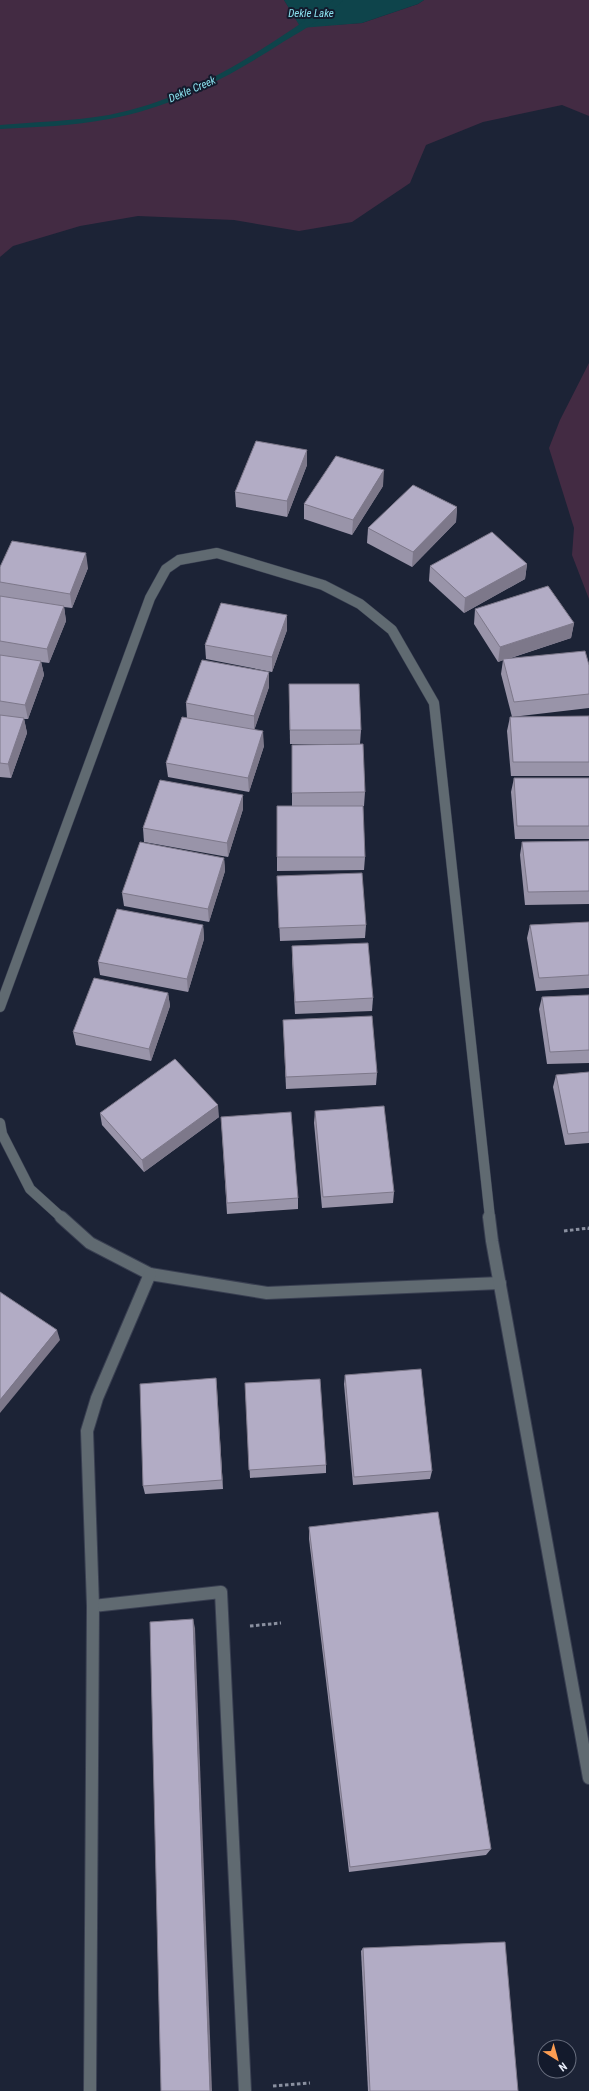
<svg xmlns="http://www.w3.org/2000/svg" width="589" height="2091" viewBox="0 0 589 2091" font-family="'Roboto Condensed',sans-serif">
<rect width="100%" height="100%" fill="#1c2336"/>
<g fill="#432b43">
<path d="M0,0H284L301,27L362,23L418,4L424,0H589V116L562,105L483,122L426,145L410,183L352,222L299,231L234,220L138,216L80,226L13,246L0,257Z"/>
<path d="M589,363V599L572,555L574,528L549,448L560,420Z"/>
</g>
<path fill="#0e444b" d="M284,0H424L418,4L362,23L301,28Z"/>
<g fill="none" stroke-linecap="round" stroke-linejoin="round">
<path fill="#0e444b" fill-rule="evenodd" d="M334,0H343C331,14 300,32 283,42C229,77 173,107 109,119C73,126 36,127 0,129V125C36,122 73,121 109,115C193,99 265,49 334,0Z"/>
<g stroke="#393f51" stroke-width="11">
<g id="minor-far1">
<path d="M0,1007L150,598L166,569L179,560L217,553L323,585L360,604L392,630L434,703L490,1218"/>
<path d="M0,1123L2,1134L30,1189L62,1218"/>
</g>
</g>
<g stroke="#393f51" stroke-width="14">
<g id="minor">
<path d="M61,1217L90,1243L150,1274L267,1293L500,1283"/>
<path d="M489,1217L492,1241L589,1778"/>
<path d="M93,1606L221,1592L245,2091"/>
<path d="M90,2091L93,1606L87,1431L97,1398L150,1274"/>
</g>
</g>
<g stroke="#8a90a0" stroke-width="3" stroke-dasharray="3.5 2.5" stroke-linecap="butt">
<path d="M564,1231L589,1228V1230"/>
<path d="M250,1626L281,1623"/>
<path d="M273,2086L310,2083"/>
</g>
<use href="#minor-far1" stroke="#606a71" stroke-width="10"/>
<use href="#minor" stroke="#606a71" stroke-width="12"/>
</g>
<g fill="#9994a9">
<path d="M307,450V465L287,517L236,507L235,492Z"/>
<path d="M383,486L352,535L304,519V504Z"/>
<path d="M457,507L456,522L412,567L367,543L368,528Z"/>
<path d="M527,564L525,579L464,613L429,581L430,566Z"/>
<path d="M0,567L88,568L72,608L64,607L66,621L49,663L41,662L44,675L28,719H24L27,733L11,778L0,777Z"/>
<path d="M475,609L574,623L571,638L508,659L589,665V708L512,717L501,674L503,660L498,662L474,624Z"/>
<path d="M287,615V630L272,672L206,659L205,645Z"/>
<path d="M269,672V687L254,730L264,746L249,792L168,777L166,763L215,723L187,718L186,703Z"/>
<path d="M289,684L361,730L360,744H290Z"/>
<path d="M589,716V776H511L507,731L510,717Z"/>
<path d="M292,745L365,792L364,806H311L365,857L364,870L277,871V857L292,806Z"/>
<path d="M514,778H589V839H515L511,792Z"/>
<path d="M243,809L228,857L144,842L143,828Z"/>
<path d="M589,841V904L525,905L520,855L522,842Z"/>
<path d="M224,858L225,871L209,922L124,906L122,893Z"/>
<path d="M277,876L366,925L365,938L280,941Z"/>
<path d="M589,922V988L536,991L527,938L530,925Z"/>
<path d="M203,925L204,939L188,992L100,975L98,962Z"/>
<path d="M292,946L373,998L372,1011L295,1014L292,959Z"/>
<path d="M168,993L170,1006L151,1061L76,1045L73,1032Z"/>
<path d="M589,995V1063L547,1064L539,1009L542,997Z"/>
<path d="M283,1020L377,1073L376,1085L286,1089Z"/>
<path d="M589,1072V1143L565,1145L553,1087L556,1075Z"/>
<path d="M315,1111L394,1192L393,1203L322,1208L314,1123Z"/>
<path d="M100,1113L219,1117L144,1172L102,1125Z"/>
<path d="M221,1117L298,1198V1209L227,1214Z"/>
<path d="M345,1375L432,1471L430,1479L353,1485L344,1384Z"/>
<path d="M216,1378L223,1489L145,1494L143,1486Z"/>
<path d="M245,1383L326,1465V1473L250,1478Z"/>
<path d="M309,1527L491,1849L486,1855L349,1872L309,1539Z"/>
<path d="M363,1948L518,2091H368L361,1951Z"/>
</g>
<g fill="#7d788a">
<path d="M307,450V465L287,517V501Z"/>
<path d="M384,470L383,486L352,535L353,520Z"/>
<path d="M457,507L456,522L412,567L413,552Z"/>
<path d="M86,553L88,568L72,608L70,594Z"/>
<path d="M527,564L525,579L464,613L465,598Z"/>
<path d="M64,606L66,621L49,663L47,649Z"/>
<path d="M287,615V630L272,672V657Z"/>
<path d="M574,623L571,638L498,662L500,647Z"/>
<path d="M41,661L44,675L28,719L25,705Z"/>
<path d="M269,672V687L254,731V716Z"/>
<path d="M24,718L27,733L11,778L8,764Z"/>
<path d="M263,731L264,746L249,792L248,778Z"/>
<path d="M243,795V809L228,857L227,843Z"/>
<path d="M224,858L225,871L209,922L208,909Z"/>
<path d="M203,925L204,939L188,992L187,979Z"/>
<path d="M168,993L170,1006L151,1061L149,1049Z"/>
<path d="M218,1105L219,1117L144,1172L142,1160Z"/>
<path d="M57,1330L60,1340L0,1413V1400Z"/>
<path d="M216,1378L217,1388L223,1489L222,1480Z"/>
<path d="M193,1619L195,1628L212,2091H210Z"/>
</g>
<g fill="#b2acc5" stroke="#7d788a">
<path d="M256,441L307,450L287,501L235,492Z"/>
<path d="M336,456L384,470L353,520L304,504Z"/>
<path d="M413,485L457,507L413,552L368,528Z"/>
<path d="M492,532L527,564L465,598L430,566Z"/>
<path d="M12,541L86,553L70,594L0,582V567Z"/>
<path d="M548,586L574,623L500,647L475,609Z"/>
<path d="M0,596L64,606L47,649L0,641Z"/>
<path d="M221,603L287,615L272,657L205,645Z"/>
<path d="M585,651L589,665V694L514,702L503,659Z"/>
<path d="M0,655L41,661L25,705L0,701Z"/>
<path d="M202,660L269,672L254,716L186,703Z"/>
<path d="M289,684H359L361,730H290Z"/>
<path d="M0,715L24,718L8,764L0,763Z"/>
<path d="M589,716V762H513L510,717Z"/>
<path d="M182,717L263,731L248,778L166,763Z"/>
<path d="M363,744L365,792L292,793V745Z"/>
<path d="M514,778H589V826H517Z"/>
<path d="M160,780L243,795L227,843L143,828Z"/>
<path d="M277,806H363L365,857H277Z"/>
<path d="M589,841V891L528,892L522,842Z"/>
<path d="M140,842L224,858L208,909L122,893Z"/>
<path d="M362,873L366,925L279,928L277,876Z"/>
<path d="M117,909L203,925L187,979L98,962Z"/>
<path d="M589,922V975L539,978L530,925Z"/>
<path d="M368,943L373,998L295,1002L292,946Z"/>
<path d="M94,978L168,993L149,1049L73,1032Z"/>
<path d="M589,995V1050L550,1052L542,997Z"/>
<path d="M372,1016L377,1073L286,1077L283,1020Z"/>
<path d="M175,1059L218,1105L142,1160L100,1113Z"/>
<path d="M589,1072V1132L568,1134L556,1075Z"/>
<path d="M384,1106L394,1192L323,1197L315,1111Z"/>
<path d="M291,1112L298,1198L227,1203L221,1117Z"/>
<path d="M0,1292L57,1330L0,1400Z"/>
<path d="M421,1369L432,1471L354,1477L345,1375Z"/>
<path d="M216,1378L222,1480L143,1486L140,1384Z"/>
<path d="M320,1379L326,1465L249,1470L245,1383Z"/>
<path d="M438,1512L491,1849L350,1867L309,1527Z"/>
<path d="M193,1619L210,2091H161L150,1622Z"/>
<path d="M505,1942L518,2091H370L363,1948Z"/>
</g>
<g text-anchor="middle" stroke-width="4" stroke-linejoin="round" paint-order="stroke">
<g font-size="11" font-style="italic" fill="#8be1ee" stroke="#131a2c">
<text x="311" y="17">Dekle Lake</text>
<text transform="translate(192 89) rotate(-23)" y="4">Dekle Creek</text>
</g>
</g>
<g transform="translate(557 2059) rotate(143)"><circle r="19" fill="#131a2c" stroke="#686e7e"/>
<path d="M0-3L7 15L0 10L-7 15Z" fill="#fc9d52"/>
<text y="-6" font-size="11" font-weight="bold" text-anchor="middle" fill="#e8edfa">N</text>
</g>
</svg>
